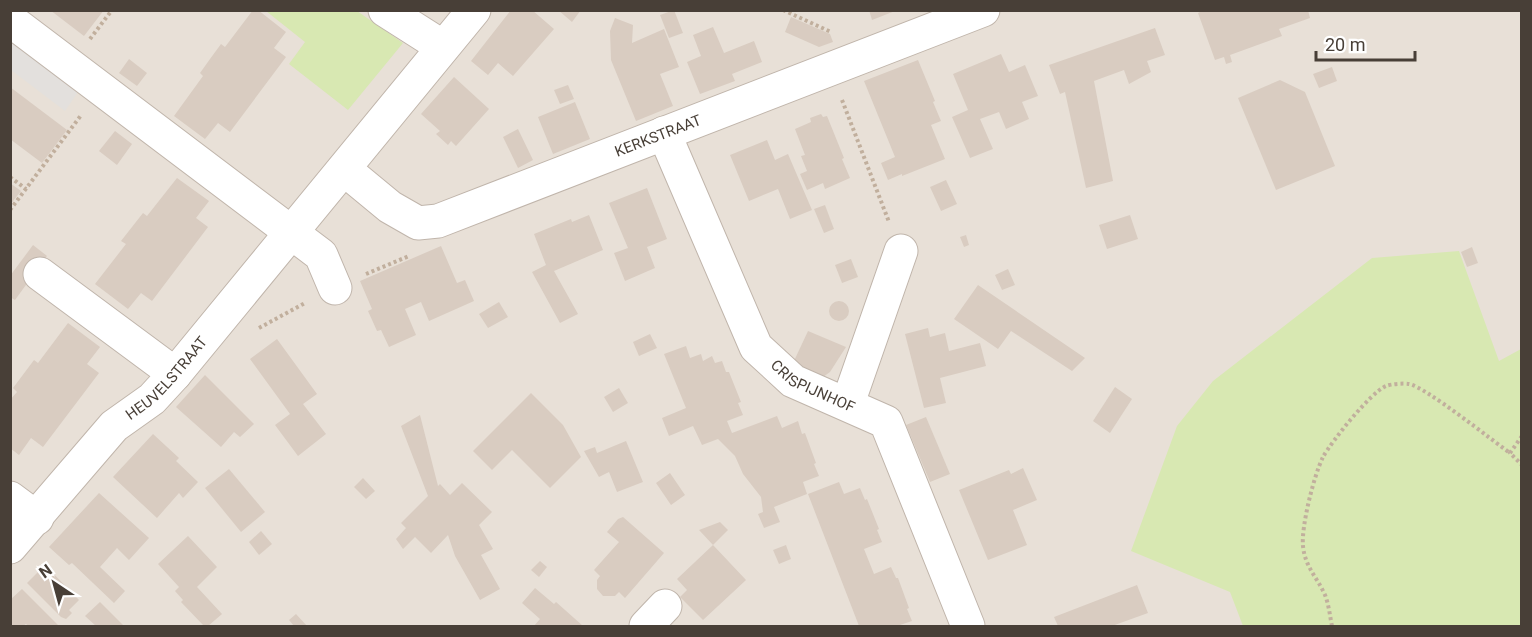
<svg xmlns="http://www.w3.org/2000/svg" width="1532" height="637" viewBox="0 0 1532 637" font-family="Roboto,sans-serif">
<rect width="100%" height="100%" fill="#f4efe9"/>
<rect fill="#e8e0d7" x="11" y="11" width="1510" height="615"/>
<g fill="#d8e8b2">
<path d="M266,11H357L403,43L348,110L289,64L305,42Z"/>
<path d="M1459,251L1499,361L1521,349V626H1243L1230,592L1131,551L1177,426L1213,381L1372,258Z"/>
</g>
<path fill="#e3e0dd" d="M10,41L78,92L65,111L11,70Z"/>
<g fill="#d9ccc1">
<path d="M50,10H104L84,36Z"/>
<path d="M253,10H258L286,32L274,48L286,57L230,132L218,123L205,139L174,116L203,76L200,73L210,59L221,44L225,47Z"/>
<path d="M511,10H532L554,29L513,76L498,63L488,75L471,61Z"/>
<path d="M558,10H581L572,22Z"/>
<path d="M674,10L683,33L669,38L660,15Z"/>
<path d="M869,10H895V11L872,20Z"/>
<path d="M1204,10H1308L1310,18L1279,29L1282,36L1230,55L1232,62L1226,64L1224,57L1215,60L1198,13Z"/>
<path d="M791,17L830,34L833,42L819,47L785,32Z"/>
<path d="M615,18L633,25L632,43L664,29L679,67L660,74L673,106L636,121L611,60L610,31Z"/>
<path d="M713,27L724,53L754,41L762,62L732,74L735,81L700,94L687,62L701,56L693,35Z"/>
<path d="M1155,28L1165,55L1147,61L1151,72L1129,84L1124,70L1094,81L1113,181L1086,188L1065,92L1060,94L1049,65Z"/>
<path d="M1001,54L1009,72L1025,65L1038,96L1022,102L1029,119L1006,129L999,112L980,119L993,149L970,158L952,117L968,110L953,74Z"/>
<path d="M129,59L147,73L137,86L119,73Z"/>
<path d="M918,60L935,101L933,102L941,121L931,125L945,159L902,176V174L888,180L881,163L895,157L864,81Z"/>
<path d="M1332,67L1337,81L1319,88L1313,74Z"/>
<path d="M454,77L489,109L456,146L451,141L448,145L436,134L440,131L421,114Z"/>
<path d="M1280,80L1305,92L1335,166L1276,190L1238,98Z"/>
<path d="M568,85L574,99L560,104L554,90Z"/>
<path d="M10,87L67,130L42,163L10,139Z"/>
<path d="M575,102L590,139L553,154L538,117Z"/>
<path d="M821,114L823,117L827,116L844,158L842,159L850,178L825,189L823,183L807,190L800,174L807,171L801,156L805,155L795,129L811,122L810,118Z"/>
<path d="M518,129L533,160L518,168L503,137Z"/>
<path d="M115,131L132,144L117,165L99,151Z"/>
<path d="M767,140L775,160L788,154L812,210L790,219L778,189L749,201L730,155Z"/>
<path d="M177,178L209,201L196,218L208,227L152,301L141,293L128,309L95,284L126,244L121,241L143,213L147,216Z"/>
<path d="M946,180L957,204L941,211L930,187Z"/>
<path d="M10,183L21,191L10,205Z"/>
<path d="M647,188L667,239L647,247L655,268L625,281L614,253L628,248L609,203Z"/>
<path d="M825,205L834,229L824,233L814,209Z"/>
<path d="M589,215L603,250L554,271L578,314L560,323L532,272L546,265L534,234L571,219L572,222Z"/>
<path d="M1130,215L1138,239L1107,249L1099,225Z"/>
<path d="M966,235L969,245L964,247L960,237Z"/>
<path d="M33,245L47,256L15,300L10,297V276Z"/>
<path d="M441,246L457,283L465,280L474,301L429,321L421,302L405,309L416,335L389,347L381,330L377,331L368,311L372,309L360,281Z"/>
<path d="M1472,247L1478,263L1467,267L1461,252Z"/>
<path d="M851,259L858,277L842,283L835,265Z"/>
<path d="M1008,269L1015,285L1002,290L995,275Z"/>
<path d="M978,285L1085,358L1072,371L1011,331L998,349L954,319Z"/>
<circle cx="839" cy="311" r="10"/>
<path d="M499,302L508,317L488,328L479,314Z"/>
<path d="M68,323L100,347L87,364L99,373L43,447L31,438L19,455L10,448V400L17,392L13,388L34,360L38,363Z"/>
<path d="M928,328L930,337L945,333L949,351L980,343L986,366L940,378L946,403L924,408L905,334Z"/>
<path d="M808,331L846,347L830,372L823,377L793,363Z"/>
<path d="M650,334L657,348L639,356L633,342Z"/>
<path d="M277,339L317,394L303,404L326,434L298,456L275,425L290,414L250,359Z"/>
<path d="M686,346L690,358L701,354L703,361L712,356L715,363L722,361L726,372H729L741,402L738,403L743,415L727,421L732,433L777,416L782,428L798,421L802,434L805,433L816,463L814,464L819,476L803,482L807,494L774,507L780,522L764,528L758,514L763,512L761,497L743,474L735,456L718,439L702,445L693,426L669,436L662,418L686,408L664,354Z"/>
<path d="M205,375L254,424L240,437L234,432L221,447L176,407Z"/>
<path d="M1115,387L1132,399L1110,433L1093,421Z"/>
<path d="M619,388L628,403L613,412L604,397Z"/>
<path d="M531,393L563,425L581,457L550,488L512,450L492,470L473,451Z"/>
<path d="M420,415L438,486L440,484L450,495L462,483L492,512L479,525L493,549L481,555L500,589L480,600L455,556L448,535L431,553L415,537L403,549L396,539L406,528L401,523L428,496L401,426Z"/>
<path d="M926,417L950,474L930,482L906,425Z"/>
<path d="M153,434L179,458L176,461L198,482L183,498L179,493L157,518L113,477Z"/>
<path d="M626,441L643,482L617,492L609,472L599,477L584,451L595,447L597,453Z"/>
<path d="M1023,468L1037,500L1013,510L1027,545L988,560L959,490L1009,470L1011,474Z"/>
<path d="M229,469L265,512L241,532L205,488Z"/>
<path d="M670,473L685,495L671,505L656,483Z"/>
<path d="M363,478L375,491L366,499L354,487Z"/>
<path d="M839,482L844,494L860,488L865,500L867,499L879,529L877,530L882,542L864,549L874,574L891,567L896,578H898L909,608L907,609L912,621L897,626H859L808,494Z"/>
<path d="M99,493L149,538L129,560L117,548L100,567L125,591L114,603L72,563L69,565L49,547Z"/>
<path d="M623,517L664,553L625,598L619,592L615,596H603L597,589V580L600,576L594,570L619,542L607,532L618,519Z"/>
<path d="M720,522L728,530L713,545L699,530Z"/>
<path d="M261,531L272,544L259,555L249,542Z"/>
<path d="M188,536L217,567L197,587L222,614L208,626H204L181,602L183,600L175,591L179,587L158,564Z"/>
<path d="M713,545L746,580L703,620L680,597L687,590L677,579Z"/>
<path d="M786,545L791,559L779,564L773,550Z"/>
<path d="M540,561L547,567L539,577L531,570Z"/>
<path d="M45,565L79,600L69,610L72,613L66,619L61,617L27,583Z"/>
<path d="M1137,585L1148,613L1112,626H1058L1054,617Z"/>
<path d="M535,588L554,604L556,602L583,626H534L540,619L522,603Z"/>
<path d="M22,589L59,626H28L26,624L23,626H10V600Z"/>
<path d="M100,602L124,626H96L85,616Z"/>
<path d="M296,614L307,626H294L289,620Z"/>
</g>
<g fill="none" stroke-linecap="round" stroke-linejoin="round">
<g stroke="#c0b5ab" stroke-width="35">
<g id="minor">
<path d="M385,10L443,47"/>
<path d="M10,20L321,255L335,288"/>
<path id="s1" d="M664,133L756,347L793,381L886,422L968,626"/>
<path id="s2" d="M344,169L390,207L418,223L438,221L983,10"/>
<path d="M40,274L175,374"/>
<path d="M848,403L901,251"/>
<path d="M10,498L37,518"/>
<path id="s3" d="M10,547L114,426L152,399L175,374L474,10"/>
<path d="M646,626L665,606"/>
</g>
</g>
<g stroke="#c1af9d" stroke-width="4" stroke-dasharray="3 3" stroke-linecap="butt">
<path d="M783,10L831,32"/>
<path d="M90,39L112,10"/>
<path d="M842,100L889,222"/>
<path d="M10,177L26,189"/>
<path d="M10,210L82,114"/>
<path d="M366,274L409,256"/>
<path d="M259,328L305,303"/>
<path d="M1522,436L1510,453L1522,465"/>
<path d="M1332,626C1330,617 1329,605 1325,595C1317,577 1305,567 1303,546C1301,527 1314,475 1323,457C1332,441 1370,393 1386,386C1391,384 1404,383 1409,384C1424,386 1493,441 1510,453"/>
</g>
<use href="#minor" stroke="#fff" stroke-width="33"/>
</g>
<g text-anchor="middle" stroke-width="5" stroke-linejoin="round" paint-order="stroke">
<g font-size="15" fill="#483f37" stroke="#fff">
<text dy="5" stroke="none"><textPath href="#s2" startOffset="348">KERKSTRAAT</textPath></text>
<text dy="5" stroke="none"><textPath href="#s3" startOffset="231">HEUVELSTRAAT</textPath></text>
<text dy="5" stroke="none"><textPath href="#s1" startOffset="303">CRISPIJNHOF</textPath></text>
</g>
</g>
<rect width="1532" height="637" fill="none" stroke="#483f37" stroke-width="24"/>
<g transform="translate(54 583) rotate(324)" stroke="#ffffff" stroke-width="4.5" paint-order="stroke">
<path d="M0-4.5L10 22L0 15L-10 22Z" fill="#483f37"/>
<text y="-9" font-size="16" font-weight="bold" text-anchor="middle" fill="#483f37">N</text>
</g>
<path d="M1316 51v9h99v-9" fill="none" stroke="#483f37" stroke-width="3"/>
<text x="1325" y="51" font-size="18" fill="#483f37" stroke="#ffffff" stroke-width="4.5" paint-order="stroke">20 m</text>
</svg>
